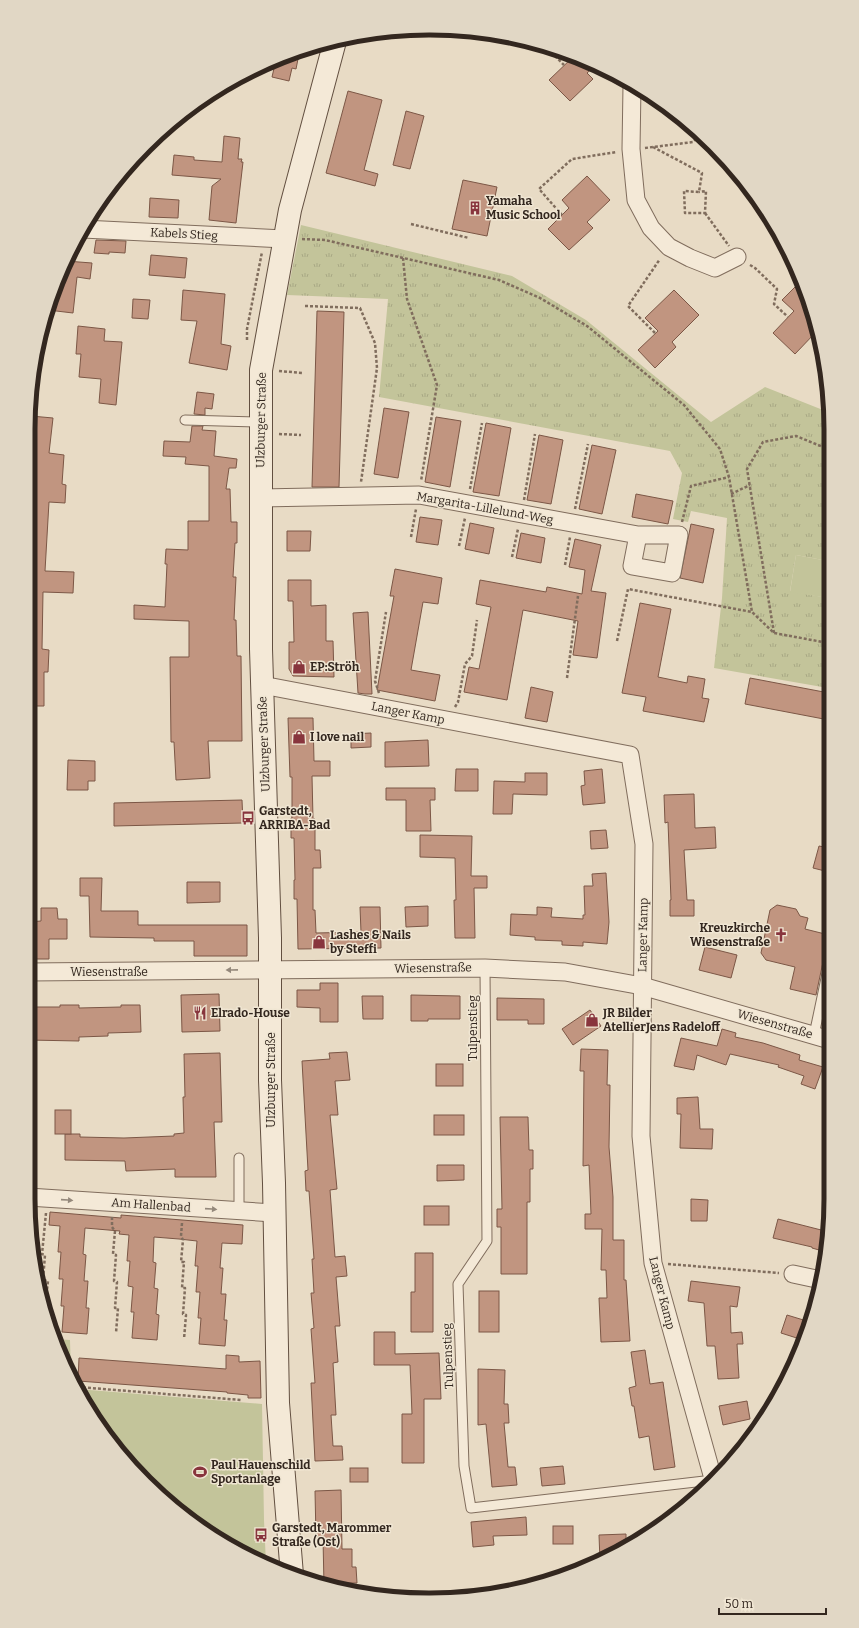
<svg xmlns="http://www.w3.org/2000/svg" width="859" height="1628" viewBox="0 0 859 1628" font-family="Bitter,serif">
<defs>
<pattern id="park-tufts" width="24" height="20" patternUnits="userSpaceOnUse"><rect width="24" height="20" fill="#c3c49a"/><path d="M3 7l-1-3M5 7V3M7 7l1-3M15 17l-1-3M17 17v-4M19 17l1-3" fill="none" stroke="#a8a884"/></pattern>
</defs>
<rect width="100%" height="100%" fill="#e8dbc5"/>
<path fill="url(#park-tufts)" d="M301,225L512,276L586,320L711,422L765,387L828,412V561L796,555L790,591L828,598V688L714,668L722,598L727,518L691,511L688,522L673,519L682,473L670,451L379,397L388,299L287,295Z"/>
<g fill="#c3c49a">
<path d="M796,555L828,561V598L790,592Z"/>
<path d="M54,1339L70,1340L71,1375Z"/>
<path d="M77,1389L262,1404L264,1520L266,1564L207,1532L165,1500L111,1443L82,1399Z"/>
</g>
<g fill="#c19580" stroke="#7c5746">
<path d="M300,49L296,69L292,68L289,81L272,77L276,60Z"/>
<path d="M573,57L596,65L587,73L593,79L570,101L549,80Z"/>
<path d="M348,91L382,100L364,170L378,174L375,186L326,173Z"/>
<path d="M406,111L424,116L410,169L393,165Z"/>
<path d="M224,136L240,138L238,159H242L241,162H243L236,223L209,220L212,186L221,179L172,175L174,155L194,157V160L222,162Z"/>
<path d="M587,176L610,200L587,222L593,228L569,250L548,229L569,208L562,200Z"/>
<path d="M463,180L497,187L487,236L452,229Z"/>
<path d="M150,198L179,200L178,218L149,217Z"/>
<path d="M96,240L126,241L125,253L109,252V254L94,253Z"/>
<path d="M151,255L187,258L185,278L149,275Z"/>
<path d="M66,261L92,263L90,279L77,277L73,313L48,310Z"/>
<path d="M802,280L816,332L795,354L773,333L794,311L782,300Z"/>
<path d="M183,290L225,294L221,344L231,346L227,370L189,363L197,321L181,320Z"/>
<path d="M674,290L699,315L672,342L676,347L655,368L638,350L658,331L645,318Z"/>
<path d="M133,299L150,300L148,319L132,318Z"/>
<path d="M317,311L344,312L339,487H312Z"/>
<path d="M78,326L105,329L104,341L122,342L116,405L99,403L101,379L79,377L81,354H76Z"/>
<path d="M197,392L214,394L212,409L205,408V415L194,414Z"/>
<path d="M384,408L409,412L398,478L374,474Z"/>
<path d="M31,416L53,418L49,453L64,455L62,484L66,485L65,503L49,502L45,571L74,572L73,593L43,592L42,649L49,650L48,672H44V706H29V434Z"/>
<path d="M436,417L461,421L450,487L425,482Z"/>
<path d="M486,423L511,428L499,496L473,492Z"/>
<path d="M192,426H203L202,430L216,431L214,456L237,459L236,468H229L226,489H230L231,522H237V543H235L233,577H236L234,620H236L237,656H241L242,741H208L210,778L176,780L174,742H171L170,657H189V621L134,619V605L165,607L167,564H165L166,549L188,550V521H209V466L185,464L186,457L163,456L164,441L190,442Z"/>
<path d="M539,435L563,440L551,504L527,500Z"/>
<path d="M592,445L616,450L602,514L579,509Z"/>
<path d="M636,494L673,501L668,524L632,517Z"/>
<path d="M420,517L442,520L438,545L416,542Z"/>
<path d="M470,523L494,528L489,554L465,549Z"/>
<path d="M691,524L714,529L703,583L680,578Z"/>
<path d="M287,531H311L310,551H287Z"/>
<path d="M521,533L545,538L541,563L516,558Z"/>
<path d="M575,539L601,545L591,591L606,593L597,658L573,655L578,621L523,610L507,700L464,692L469,667L479,669L491,607L476,604L480,580L546,592L547,587L582,594L585,570L569,567Z"/>
<path d="M395,569L442,578L438,604L423,602L411,670L440,675L435,701L377,690L394,596H390Z"/>
<path d="M288,580H311V606L326,605V641H333L334,677L293,676L289,669V642H294L293,601H288Z"/>
<path d="M640,603L671,609L658,677L687,683L688,676L705,679L702,698L709,699L704,722L643,711L646,697L622,693Z"/>
<path d="M368,612L372,694H365L358,693L353,613Z"/>
<path d="M750,678L829,693V720L745,704Z"/>
<path d="M531,687L553,692L547,722L525,718Z"/>
<path d="M288,718H313L314,761H330V776H312L313,819H315V850H320L321,868H313V910H315L316,933L361,932L360,907H380L381,948L298,949L297,899H294V880H295L294,838H291V818H292V777H290Z"/>
<path d="M371,733V747L351,748V734Z"/>
<path d="M428,740L429,766L385,767V742Z"/>
<path d="M68,760L95,761V781H88V790H67Z"/>
<path d="M456,769H478V791H455Z"/>
<path d="M602,769L605,803L583,805L581,786L585,785L584,771Z"/>
<path d="M525,773H547V795L513,794L512,814H493L494,781L525,782Z"/>
<path d="M386,788H435V800H430L431,831H406V800H386Z"/>
<path d="M694,794L695,828L715,827L716,848L684,850L687,900H694V916H670V900H671L668,822L665,823L664,795Z"/>
<path d="M242,800L243,823L114,826V803Z"/>
<path d="M606,830L608,848L591,849L590,831Z"/>
<path d="M420,835L472,836L471,876H487V888H474L475,938H455L454,900H456L455,858L420,857Z"/>
<path d="M819,846L829,848V872L813,868Z"/>
<path d="M606,873L609,922L607,944L583,942V946L562,945V941L535,940V937L510,935L511,914L537,915V907L552,908L551,917L583,919V915H585L584,886H593L592,874Z"/>
<path d="M80,878H102L101,911H138V925H247V956H194V941H154V938L90,937L89,896H80Z"/>
<path d="M187,882H220V902L187,903Z"/>
<path d="M777,905L796,909L800,916L808,918L805,929L829,935L826,951L829,952V958L825,960L823,962L816,995L790,989L795,967L766,960L761,953L770,910Z"/>
<path d="M428,906V926L406,927L405,907Z"/>
<path d="M41,908H57L58,919H67V939H49V959H36V938L28,939V922L41,921Z"/>
<path d="M705,947L737,955L731,978L699,970Z"/>
<path d="M320,983H338V1022H320V1008L297,1007V990H320Z"/>
<path d="M219,994L220,1031L182,1032L181,995Z"/>
<path d="M411,995L460,996V1019H428V1021H411Z"/>
<path d="M362,996H383V1019H363Z"/>
<path d="M497,998L544,999V1024H528V1020H497Z"/>
<path d="M60,1005H79V1008L121,1007V1005H140L141,1032L108,1033V1036L79,1037V1041L28,1040V1007H60Z"/>
<path d="M590,1010L601,1026L573,1045L562,1029Z"/>
<path d="M722,1029L736,1033L735,1037L763,1043L800,1055L799,1060L823,1067L815,1089L801,1084L804,1076L778,1067L779,1065L730,1054L726,1065L697,1055L694,1070L674,1066L681,1038L717,1046Z"/>
<path d="M581,1049L608,1050L607,1085H610L609,1147L613,1197V1240H624V1280H626L630,1341L601,1342L599,1298H607L606,1270H601L602,1229H585V1214H591L589,1165L583,1166L584,1071H580Z"/>
<path d="M347,1052L350,1080L335,1081L338,1115H330L337,1189L330,1190L335,1257L345,1256L347,1276L336,1277L340,1326H335L338,1362L333,1363L336,1415H331L333,1446H342L343,1460L315,1461L311,1383H315L311,1329L314,1328L311,1293H314L312,1259H314L309,1191H306L305,1171L308,1170L302,1061L330,1059L329,1053Z"/>
<path d="M220,1053L222,1122H214L216,1177H175V1169L126,1171L125,1161L65,1160V1134H80V1137L124,1138L174,1136V1134L184,1133L183,1097H185L184,1054Z"/>
<rect x="436" y="1064" width="27" height="22"/>
<path d="M698,1097L700,1129H713L712,1149L680,1148L681,1114H677V1098Z"/>
<rect x="55" y="1110" width="16" height="24"/>
<rect x="434" y="1115" width="30" height="20"/>
<path d="M500,1117H528L529,1150H533V1169H530V1202H527V1274H501V1227H497V1209H502Z"/>
<path d="M437,1165H464V1180L437,1181Z"/>
<path d="M691,1199L708,1200L707,1221H691Z"/>
<rect x="424" y="1206" width="25" height="19"/>
<path d="M50,1212L121,1218V1215L243,1225L242,1244L222,1243L220,1268H223L221,1294H226L224,1320H227L225,1346L199,1344L201,1318H198L200,1292H196L198,1266H195L197,1241L179,1239L154,1237L153,1262L156,1263L154,1288L158,1289L156,1314L159,1315L157,1340L132,1338L134,1312H131L133,1287L128,1286L130,1261H127L129,1235L119,1234L120,1231L85,1228L83,1254L86,1255L84,1281H88L86,1308H89L87,1334L62,1332L64,1306H61L63,1279H59L61,1252H58L60,1226L49,1225Z"/>
<path d="M778,1219L829,1232L826,1252L812,1248V1247L773,1238Z"/>
<path d="M415,1253H433V1332H411V1292H415Z"/>
<path d="M691,1281L740,1287L737,1307L730,1306L731,1333L742,1332L743,1344H737L739,1378L718,1379L715,1346H707L704,1303L688,1301Z"/>
<rect x="479" y="1291" width="20" height="41"/>
<path d="M787,1315L810,1322L803,1340L781,1333Z"/>
<path d="M374,1332H395V1354L439,1353L441,1399H424V1463H402V1414H412L410,1365H374Z"/>
<path d="M645,1350L650,1384L663,1382L675,1467L654,1470L649,1436L639,1438L634,1406H632L629,1388L636,1386L631,1352Z"/>
<path d="M226,1355L239,1356V1362L260,1361L261,1398H248V1395L227,1393V1392L78,1381L79,1358L226,1369Z"/>
<path d="M478,1369L505,1370L504,1404H508L509,1423H504L508,1467H515L517,1485L492,1487L486,1424L478,1425Z"/>
<path d="M747,1401L750,1419L723,1425L719,1406Z"/>
<path d="M563,1466L565,1484L542,1486L540,1468Z"/>
<rect x="350" y="1468" width="18" height="14"/>
<path d="M341,1490L342,1549H352V1567H356L357,1583H346V1590L324,1586L323,1538H316L315,1491Z"/>
<path d="M526,1517L527,1535L493,1536L494,1545L473,1547L471,1522Z"/>
<rect x="553" y="1526" width="20" height="18"/>
<path d="M626,1534V1546L600,1561L599,1535Z"/>
</g>
<g fill="none" stroke-linecap="round" stroke-linejoin="round">
<g stroke="#806d5d" stroke-width="11">
<g id="service">
<path d="M185,420L260,422"/>
<path d="M485,968L487,1241L458,1284L464,1466L471,1508L713,1480"/>
<path d="M814,1035L829,964"/>
<path d="M239,1158V1211"/>
</g>
</g>
<g stroke="#806d5d" stroke-width="19">
<g id="minor">
<path d="M632,86L631,149L636,200L651,228L669,247L690,258L715,268L737,257"/>
<path d="M83,229L284,239"/>
<path d="M260,498L419,495L638,535H679L672,573L632,566L638,535"/>
<path d="M262,685L630,755L644,844L641,1136L653,1263L714,1482"/>
<path d="M28,972L485,968L565,972L642,986L830,1040"/>
<path d="M28,1197L274,1213"/>
<path d="M793,1274L821,1280"/>
</g>
</g>
<g stroke="#624f40" stroke-width="24">
<path id="secondary" d="M292,1575L278,1403L274,1183L270,1080V938L261,649V370L290,210L335,41"/>
</g>
<g stroke="#806d5d" stroke-width="2.5" stroke-dasharray="3 2" stroke-linecap="butt">
<path d="M550,48V51L564,65"/>
<path d="M653,147L702,173L699,192L684,191L685,213H705L706,191L699,192"/>
<path d="M645,148L693,142L700,135"/>
<path d="M705,213L729,246"/>
<path d="M562,215L539,189L572,159L617,152"/>
<path d="M411,224L469,238"/>
<path d="M302,239L325,240L499,280L540,298L587,326L684,405L720,449L729,477L752,612L774,633L828,643"/>
<path d="M403,258L407,299L437,385L421,481"/>
<path d="M750,265L755,268L777,289L774,304L788,317"/>
<path d="M305,306L360,308L375,343L377,368L361,482"/>
<path d="M655,333L628,306L660,259"/>
<path d="M247,340V329L262,252"/>
<path d="M279,371L303,373"/>
<path d="M279,434L301,435"/>
<path d="M470,489L482,423"/>
<path d="M731,494L750,485"/>
<path d="M524,500L535,434"/>
<path d="M575,509L588,444"/>
<path d="M682,522L691,486L729,477"/>
<path d="M411,537L416,509"/>
<path d="M459,546L465,518"/>
<path d="M512,557L518,529"/>
<path d="M565,565L570,537"/>
<path d="M774,633L747,469L763,442L796,436L828,449"/>
<path d="M617,641L628,589L752,612"/>
<path d="M567,678L578,596"/>
<path d="M379,693L375,681L386,612"/>
<path d="M455,707L458,702L465,664L472,656L477,620"/>
<path d="M46,1213L42,1254L45,1255L43,1280L48,1281L45,1307L49,1308L48,1321"/>
<path d="M112,1217V1227L115,1231L113,1254L116,1255L114,1281L117,1282L115,1308H118L116,1333"/>
<path d="M182,1223L181,1236L183,1240L181,1262H184L182,1288H185L183,1314L186,1315L184,1339"/>
<path d="M668,1264L779,1273"/>
<path d="M78,1387L241,1400"/>
</g>
<use href="#service" stroke="#f4e9d7" stroke-width="9"/>
<use href="#minor" stroke="#f4e9d7" stroke-width="17"/>
<use href="#secondary" stroke="#f4e9d7" stroke-width="22"/>
</g>
<defs><path id="oneway-solid" d="M-6-.8H1V-3.2L6.5 0L1 3.2V.8H-6Z"/></defs>
<g fill="#94887b">
<use href="#oneway-solid" transform="translate(232 970) rotate(179)"/>
<use href="#oneway-solid" transform="translate(67 1200) rotate(4)"/>
<use href="#oneway-solid" transform="translate(211 1209) rotate(4)"/>
</g>
<defs>
<g id="building-bare" transform="scale(1.08)"><path d="M-4-6H4V6H1V3H-1V6H-4ZM-2.5-4.3h1.7v1.8h-1.7ZM.8-4.3h1.7v1.8H.8ZM-2.5-1h1.7V.8h-1.7ZM.8-1h1.7V.8H.8Z" fill="#88353d" stroke="#f0e6d3" stroke-width="2.5" paint-order="stroke"/></g>
<g id="shop-bare" transform="scale(1.08)"><path d="M-5-2.5h2.3a2.7 3.5 0 0 1 5.4 0H5L5.5 6h-11ZM-1.5-2.5h3a1.5 2.3 0 0 0-3 0Z" fill="#88353d" stroke="#f0e6d3" stroke-width="2.5" paint-order="stroke"/></g>
<g id="bus-bare" transform="scale(1.08)"><path d="M-5-6H5V4H4V6H2V4H-2V6H-4V4H-5ZM-3.5-4V0h7V-4ZM-3.5 1.2v1.5H-2V1.2ZM2 1.2v1.5H3.5V1.2Z" fill="#88353d" stroke="#f0e6d3" stroke-width="2.5" paint-order="stroke"/></g>
<g id="church-bare" transform="scale(1.08)"><path d="M-1.2-6h2.4v3.5h3.3v2.4h-3.3V6h-2.4V-.1h-3.3v-2.4h3.3Z" fill="#88353d" stroke="#f0e6d3" stroke-width="2.5" paint-order="stroke"/></g>
<g id="restaurant-bare" transform="scale(1.08)"><path d="M-5-6h1v4h1v-4h1v4h1v-4h1v5L-1.5 .5V6h-2V.5L-5-1ZM5-6V6H3V1.5H1.5Q1.5-4 5-6Z" fill="#88353d" stroke="#f0e6d3" stroke-width="2.5" paint-order="stroke"/></g>
<g id="stadium-bare" transform="scale(1.08)"><path d="M0-5a6.5 5 0 1 0 0 10a6.5 5 0 1 0 0-10ZM-3.5-1.8h7v3.6h-7Z" fill="#88353d" stroke="#f0e6d3" stroke-width="2.5" paint-order="stroke"/></g>
</defs>
<g fill-rule="evenodd">
<use href="#building-bare" x="475" y="208"/>
<use href="#shop-bare" x="299" y="667"/>
<use href="#shop-bare" x="299" y="737"/>
<use href="#bus-bare" x="248" y="818"/>
<use href="#church-bare" x="781" y="935"/>
<use href="#shop-bare" x="319" y="942"/>
<use href="#restaurant-bare" x="200" y="1013"/>
<use href="#shop-bare" x="592" y="1020"/>
<use href="#stadium-bare" x="200" y="1472"/>
<use href="#bus-bare" x="261" y="1535"/>
</g>
<g text-anchor="middle" stroke-width="3" stroke-linejoin="round" paint-order="stroke">
<g font-size="12" font-weight="bold" fill="#33271f" stroke="#f0e6d3" text-anchor="start">
<text x="486" y="205">Yamaha<tspan x="486" dy="14">Music School</tspan></text>
<text x="310" y="671">EP:Ströh</text>
<text x="310" y="741">I love nail</text>
<text x="259" y="815">Garstedt,<tspan x="259" dy="14">ARRIBA-Bad</tspan></text>
<text x="770" y="932" text-anchor="end">Kreuzkirche<tspan x="770" dy="14">Wiesenstraße</tspan></text>
<text x="330" y="939">Lashes &amp; Nails<tspan x="330" dy="14">by Steffi</tspan></text>
<text x="211" y="1017">Elrado-House</text>
<text x="603" y="1017">JR Bilder<tspan x="603" dy="14">AtellierJens Radeloff</tspan></text>
<text x="211" y="1469">Paul Hauenschild<tspan x="211" dy="14">Sportanlage</tspan></text>
<text x="272" y="1532">Garstedt, Marommer<tspan x="272" dy="14">Straße (Ost)</tspan></text>
</g>
<g font-size="12" fill="#33271f" stroke="#f0e6d3">
<text transform="translate(184 234) rotate(3)" y="4">Kabels Stieg</text>
<text transform="translate(261 420) rotate(-89)" y="4">Ulzburger Straße</text>
<text transform="translate(485 508) rotate(10)" y="4">Margarita-Lillelund-Weg</text>
<text transform="translate(408 713) rotate(11)" y="4">Langer Kamp</text>
<text transform="translate(264 744) rotate(-92)" y="4">Ulzburger Straße</text>
<text transform="translate(643 935) rotate(-89)" y="4">Langer Kamp</text>
<text transform="translate(433 968) rotate(-1)" y="4">Wiesenstraße</text>
<text x="109" y="976">Wiesenstraße</text>
<text transform="translate(775 1024) rotate(16)" y="4">Wiesenstraße</text>
<text transform="translate(473 1028) rotate(-90)" y="4">Tulpenstieg</text>
<text transform="translate(271 1080) rotate(-90)" y="4">Ulzburger Straße</text>
<text transform="translate(151 1205) rotate(4)" y="4">Am Hallenbad</text>
<text transform="translate(662 1293) rotate(76)" y="4">Langer Kamp</text>
<text transform="translate(448 1356) rotate(-92)" y="4">Tulpenstieg</text>
</g>
</g>
<path d="M0 0H859V1628H0ZM429 35H430A394 394 0 0 1 824 429V1199A394 394 0 0 1 430 1593H429A394 394 0 0 1 35 1199V429A394 394 0 0 1 429 35Z" fill="#e1d7c5" fill-rule="evenodd"/>
<path fill="none" stroke="#33271f" stroke-width="5" d="M429 35H430A394 394 0 0 1 824 429V1199A394 394 0 0 1 430 1593H429A394 394 0 0 1 35 1199V429A394 394 0 0 1 429 35Z"/>
<path d="M719 1608v6h107v-6" fill="none" stroke="#33271f" stroke-width="2"/>
<text x="725" y="1608" font-size="12" fill="#33271f" stroke="#f0e6d3" stroke-width="3" paint-order="stroke">50 m</text>
</svg>
